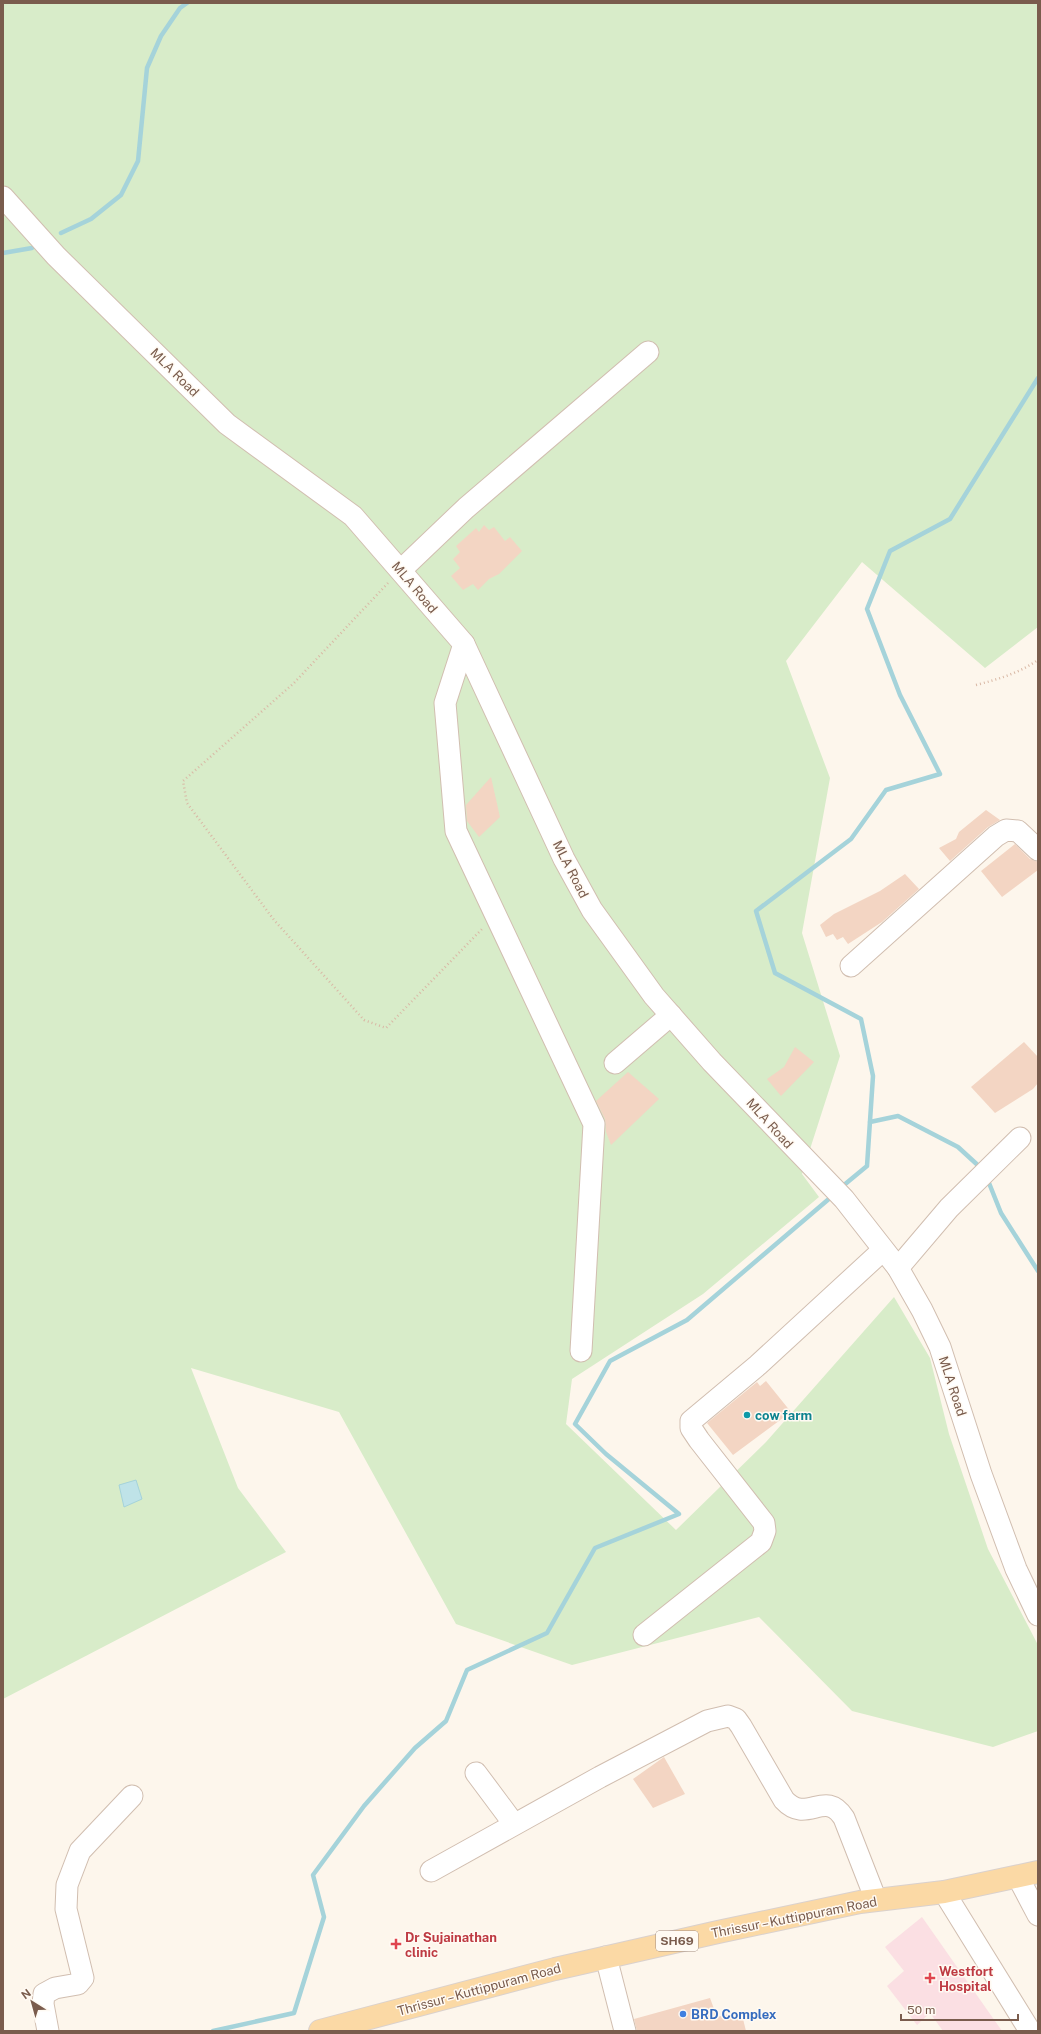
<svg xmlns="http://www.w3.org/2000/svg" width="1041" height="2034" viewBox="0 0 1041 2034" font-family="'Public Sans',sans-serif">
<rect width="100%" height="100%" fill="#fdf6ec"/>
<path fill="#fbdfe3" d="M922,1917L1002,2031H943L930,2013L917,2025L887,1986L904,1971L885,1947Z"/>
<path fill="#d8ecc9" d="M3,3H1038V627L985,668L862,562L786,661L830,778L802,933L840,1056L802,1174L819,1197L703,1294L572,1379L566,1424L676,1530L766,1442L894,1297L930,1358L949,1434L988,1549L1038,1645V1731L993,1747L852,1711L759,1617L572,1665L456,1624L339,1412L191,1368L238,1488L286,1552L3,1699Z"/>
<path fill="#bfe3e8" stroke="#a5d3da" d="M136,1480L142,1499L124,1507L119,1485Z"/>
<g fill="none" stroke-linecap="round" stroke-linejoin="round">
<g stroke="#a5d3da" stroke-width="4.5">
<path d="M61,233L91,219L121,195L138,161L147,68L161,36L180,8L187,3"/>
<path d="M3,253L32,248"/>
<path d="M870,1122L898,1116L958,1147L982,1169"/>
<path d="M987,1178L1001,1213L1038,1271"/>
<path d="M844,1185L867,1166L873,1076L861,1019L775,973L756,911L851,839L886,790L940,774L900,695L867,609L890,551L950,519L1038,378"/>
<path d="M213,2031L294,2013L324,1917L313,1875L364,1806L415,1748L446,1721L467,1670L547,1633L595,1548L679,1514L606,1454L575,1424L610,1361L687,1320L830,1198"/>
</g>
</g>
<g fill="#f3d5c3">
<path d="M484,525L489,530L494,527L505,541L510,537L522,551L499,574L489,579L478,590L473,584L463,590L451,576L460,568L453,559L460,552L456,546L476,528L479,532Z"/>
<path d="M491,777L500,817L479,837L467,821L466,805Z"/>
<path d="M986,810L1000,820L988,827L950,861L939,848L956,839L959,832Z"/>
<path d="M1015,844L1030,859L1038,862V870L1002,897L981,871Z"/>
<path d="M905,874L919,889L882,922L848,944L843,937L837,940L833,934L826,937L820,925L834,914L880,891Z"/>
<path d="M1024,1042L1038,1057V1083L1033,1089L995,1113L971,1087Z"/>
<path d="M795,1047L814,1062L781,1096L767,1079L784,1067Z"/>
<path d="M628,1072L659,1099L611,1145L606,1132L605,1119L596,1101Z"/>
<path d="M766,1381L791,1412L733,1455L707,1423L757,1382L760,1386Z"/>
<path d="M664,1757L685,1794L653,1808L633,1779Z"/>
<path d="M710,1998L717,2017L741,2011L746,2031H637L634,2019Z"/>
</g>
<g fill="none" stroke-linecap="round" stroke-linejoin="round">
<g stroke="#d1beb0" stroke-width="23">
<g id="minor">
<path d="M3,197L56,256L227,424L353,516L464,644L564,859L592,910L654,996L712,1062L844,1199L898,1268L922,1310L940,1347L981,1474L1016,1569L1038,1615"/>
<path d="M401,570L466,508L648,352"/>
<path d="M464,644L445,703L456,831L594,1124L581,1351"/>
<path d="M851,966L996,836L1006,830L1018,831L1038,850"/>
<path d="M615,1063L671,1015"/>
<path d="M898,1268L949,1208L1020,1138"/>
<path d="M644,1635L761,1542L765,1531L764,1523L699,1440L691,1428V1421L758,1365L883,1250"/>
<path d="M476,1773L514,1824"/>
<path d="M431,1871L600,1777L707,1721L728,1716L736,1719L741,1726L784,1800C807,1825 825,1788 844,1818L876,1900"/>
<path d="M1018,1877L1038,1915"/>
<path d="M944,1892L1030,2031"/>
<path d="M606,1957L625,2031"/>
<path d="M48,2031L43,2004L44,1994L55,1988L78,1984L83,1978L66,1909L67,1885L80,1851L132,1796"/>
</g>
</g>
<g stroke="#dad1cd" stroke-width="24">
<path id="major" d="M320,2031L555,1969L718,1932L860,1902L944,1892L1038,1872"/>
</g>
<g stroke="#d9b8a5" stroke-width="2.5" stroke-dasharray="1 3" stroke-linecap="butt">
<path d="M388,583L294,683L183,781L187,803L274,920L364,1020L386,1028L483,928"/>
<path d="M976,685C999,679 1019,673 1038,660"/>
</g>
<use href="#minor" stroke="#fff" stroke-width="21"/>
<use href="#major" stroke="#fbd9a5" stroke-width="22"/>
</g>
<circle fill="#0f9aa8" stroke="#fffaf3" stroke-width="1.5" cx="747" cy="1415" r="4"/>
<g fill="#e0444e" stroke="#fffaf3" stroke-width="1.5">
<path d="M394 1938h4v4h4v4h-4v4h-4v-4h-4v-4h4z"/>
<path d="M928 1972h4v4h4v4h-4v4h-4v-4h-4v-4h4z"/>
</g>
<circle fill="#3f7fe0" stroke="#fffaf3" stroke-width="1.5" cx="683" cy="2014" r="4"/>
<g text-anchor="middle" stroke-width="3" stroke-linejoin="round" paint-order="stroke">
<rect fill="#fffaf3" stroke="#a28b7f" stroke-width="1" x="656" y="1931" width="42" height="20" rx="3"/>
<g font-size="12" font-weight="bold" fill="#7a5c4d">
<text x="677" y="1945">SH69</text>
</g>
<g font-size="13" fill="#7a5c4d" stroke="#fffaf3">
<text transform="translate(175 372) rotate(45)" y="5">MLA Road</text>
<text transform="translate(415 587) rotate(50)" y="5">MLA Road</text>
<text transform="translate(571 869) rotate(63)" y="5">MLA Road</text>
<text transform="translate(770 1123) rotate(48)" y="5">MLA Road</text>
<text transform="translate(953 1386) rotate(72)" y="5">MLA Road</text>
<text transform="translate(794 1917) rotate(-11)" y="5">Thrissur – Kuttippuram Road</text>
<text transform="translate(479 1989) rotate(-15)" y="5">Thrissur – Kuttippuram Road</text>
</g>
<g font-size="13" font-weight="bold" fill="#0d838f" stroke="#fffaf3" text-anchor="start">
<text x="755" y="1420">cow farm</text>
</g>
<g font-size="13" font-weight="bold" fill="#be3a42" stroke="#fffaf3" text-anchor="start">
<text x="405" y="1942">Dr Sujainathan<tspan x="405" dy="15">clinic</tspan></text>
<text x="939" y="1976">Westfort<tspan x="939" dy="15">Hospital</tspan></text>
</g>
<g font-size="13" font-weight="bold" fill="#366cbe" stroke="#fffaf3" text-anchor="start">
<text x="691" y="2019">BRD Complex</text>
</g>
</g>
<rect width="1041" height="2034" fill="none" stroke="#7a5c4d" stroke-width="8"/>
<g transform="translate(32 2002) rotate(323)" stroke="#fffaf3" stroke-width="3" paint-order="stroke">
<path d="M0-3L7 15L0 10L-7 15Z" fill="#7a5c4d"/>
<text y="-6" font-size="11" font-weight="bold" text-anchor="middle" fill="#7a5c4d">N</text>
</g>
<path d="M901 2014v6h117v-6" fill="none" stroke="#7a5c4d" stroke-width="2"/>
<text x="907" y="2014" font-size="12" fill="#7a5c4d" stroke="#fffaf3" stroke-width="3" paint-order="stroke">50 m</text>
</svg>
